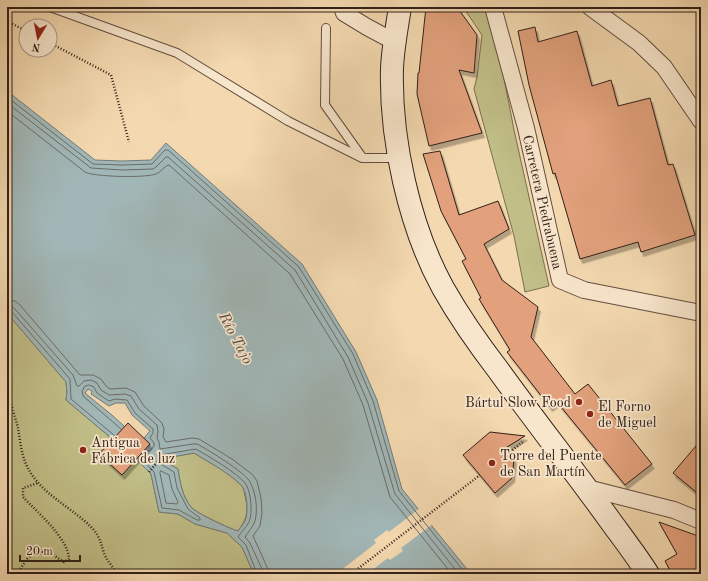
<svg xmlns="http://www.w3.org/2000/svg" width="708" height="581" viewBox="0 0 708 581" font-family="'Old Standard TT',serif">
<defs>
<filter id="shadow"><feDropShadow dx="2.5" dy="4.5" stdDeviation="0" flood-color="#0004"/></filter>
</defs>
<rect width="100%" height="100%" fill="#f4d9b0"/>
<filter id="stains"><feTurbulence type="fractalNoise" baseFrequency=".005" numOctaves="4"/><feColorMatrix values="0 0 0 0 .2 0 0 0 0 .09 0 0 0 0 .02 0 0 0 .5 -.17"/></filter>
<radialGradient id="worn" r=".72"><stop offset=".6" stop-color="#630" stop-opacity="0"/><stop offset="1" stop-color="#630" stop-opacity=".3"/></radialGradient>
<g fill="#c1be87" stroke="#796f50">
<path d="M463,7H484L496,37L514,130L549,286L525,292L514,236L474,89L477,77L482,35Z"/>
<path d="M7,313L66,382L67,392L66,400L136,459L151,474L159,512L178,514L195,524L227,533L242,547L254,574H7Z"/>
<path d="M194,453C210,463 228,472 241,485C244,487 244,492 245,496C249,512 247,518 238,531C230,529 196,513 191,507C182,496 180,482 178,469L160,459Z"/>
</g>
<path fill="#a1b7b7" stroke="#747b78" fill-rule="evenodd" d="M7,91L95,160L122,161L151,160L166,143L302,264L356,352L377,400L402,489L471,574H254L242,547L227,533L195,524L178,514L159,512L151,474L136,459L66,400L67,392L66,382L7,313ZM88,389L92,391L91,394L109,406L116,403H125L132,415L150,431L144,438L150,445L147,447L113,416L85,393ZM194,453C210,463 228,472 241,485C247,490 249,513 245,521C244,524 240,528 238,531C230,529 196,513 191,507C182,496 180,482 178,469L161,459Z"/>
<path fill="#f4d9b0" d="M420,508L433,524L401,548L403,551L390,560L388,558L367,574H336L376,543L374,540L387,530L389,532Z"/>
<g fill="none" stroke-linecap="round" stroke-linejoin="round">
<g stroke="#696c68" stroke-width="1">
<path d="M7,97L93,164L122,165L152,164L165,150H168L299,267L353,354L373,401L399,491L466,574"/>
<path d="M7,103L91,168L122,170L153,169L157,166L166,157H168L295,270L348,357L368,403L395,494L459,574"/>
<path d="M7,111L85,172C94,177 146,178 156,174C161,172 164,166 169,165L290,274L343,359L363,405L390,497L452,574"/>
<path d="M7,300L15,301L20,305L80,375H93L101,379L106,386L110,389L126,388L135,392L144,406L162,423L164,429L163,437L166,442L192,438L199,439L232,459L253,475L257,481L261,498L262,513L260,526L253,536L267,567L268,574"/>
<path d="M7,306H11L15,309L73,375L77,386H79L84,381L91,380L97,383L101,390L109,395L125,394L131,396L139,409L157,425L158,431L157,438L159,442L160,449L193,444H197C207,449 246,473 250,482C256,493 258,509 255,521C253,527 248,532 245,537L250,543L262,569V574"/>
<path d="M7,311L12,312L70,379L71,399L115,436"/>
<path d="M121,429L83,396L82,391L85,386L89,385L94,387L97,393L109,401L115,399L127,400L135,413L153,429V433L150,438L154,443V446L150,451H145"/>
<path d="M140,457L154,472L162,508L179,510L197,520H200V518L188,509L177,488L174,472L159,463L158,459L160,455L196,449C208,456 236,472 245,483C251,490 253,514 249,522C246,528 241,532 238,537L246,545L257,574"/>
<path d="M161,471L169,475L172,489L178,502L177,504L166,503L160,473Z"/>
</g>
</g>
<g fill="#e2a17b" stroke="#31201a" filter="url(#shadow)">
<path d="M426,7H457L477,35L474,73L459,70L482,133L429,146L417,94L418,73H419Z"/>
<path d="M535,27L538,42L577,31L592,86L611,80L618,106L650,98L668,165L673,164L695,235L641,252L638,242L580,259L555,173L553,174L529,85L518,31Z"/>
<path d="M440,151L459,215L498,201L509,229L484,244L502,280L538,307L531,337L575,394L588,384L652,464L625,485L557,402L550,407L507,352L510,350L479,299L481,298L462,261L466,259L441,211L423,154Z"/>
<path d="M128,423L150,444L122,475L99,454Z"/>
<path d="M490,432L525,436L507,447L514,459L512,478L495,493L463,455Z"/>
<path d="M701,440V496L673,473Z"/>
<path d="M659,522L701,537V574H672L665,561L677,554Z"/>
</g>
<g fill="none" stroke-linecap="round" stroke-linejoin="round">
<g stroke="#624e40" stroke-width="10">
<g id="service">
<path d="M50,7L177,53L288,121L362,158H398"/>
<path d="M326,28L325,105L362,157"/>
</g>
</g>
<g stroke="#624e40" stroke-width="18">
<g id="minor">
<path d="M342,7L344,13L367,27L395,42"/>
<path d="M493,7L526,128L560,280L584,290L701,313"/>
<path d="M590,7L639,43L664,67L701,121"/>
<path d="M587,488L674,510L701,521"/>
</g>
</g>
<g stroke="#31201a" stroke-width="24">
<path id="secondary" d="M400,7C397,27 393,47 392,68C390,139 409,226 443,288C460,318 479,345 499,371C535,421 573,469 609,519C622,537 636,555 648,574"/>
</g>
<g stroke="#31201a" stroke-width="2.5" stroke-dasharray="1 2" stroke-linecap="butt">
<path d="M7,21L26,31"/>
<path d="M50,43L111,75L129,142"/>
<path d="M7,393C11,404 15,416 18,428C20,439 21,453 26,464C39,494 71,506 93,529C100,537 101,544 104,553C107,561 113,567 117,574"/>
<path d="M510,452L524,441"/>
<path d="M149,472L160,459"/>
<path d="M17,574L27,559L36,551L50,553L64,562L69,559C68,538 38,513 23,497V488L38,483"/>
<path d="M351,574L480,475"/>
</g>
<use href="#service" stroke="#f8e6cc" stroke-width="8"/>
<use href="#minor" stroke="#f8e6cc" stroke-width="16"/>
<use href="#secondary" stroke="#f8e6cc" stroke-width="22"/>
</g>
<g fill="#8f2418" stroke="#f8e6cc" stroke-width="1.5">
<circle cx="579" cy="402" r="4"/>
<circle cx="590" cy="414" r="4"/>
<circle cx="83" cy="450" r="4"/>
<circle cx="492" cy="463" r="4"/>
</g>
<g text-anchor="middle" stroke-width="3.5" stroke-linejoin="round" paint-order="stroke">
<g font-size="14" fill="#31201a" stroke="#f8e6cc">
<text transform="translate(543 202) rotate(77)" y="5">Carretera Piedrabuena</text>
</g>
<g font-size="14" fill="#31201a" stroke="#f8e6cc" text-anchor="start">
<text x="571" y="407" text-anchor="end">Bártul Slow Food</text>
<text x="598" y="411">El Forno<tspan x="598" dy="16">de Miguel</tspan></text>
<text x="91" y="447">Antigua<tspan x="91" dy="16">Fábrica de luz</tspan></text>
<text x="500" y="460">Torre del Puente<tspan x="500" dy="16">de San Martín</tspan></text>
</g>
<g font-size="15" font-style="italic" fill="#534d49" stroke="#f8e6cc">
<text transform="translate(236 338) rotate(62)" y="5">Río Tajo</text>
</g>
</g>
<rect width="708" height="581" fill="none" stroke="#f4d9b0" stroke-width="24"/>
<rect x="8" y="8" width="692" height="565" fill="none" stroke="#31201a" stroke-width="2"/>
<rect x="12" y="12" width="684" height="557" fill="none" stroke="#31201a"/>
<g transform="translate(38 38) rotate(190)"><circle r="19" fill="#f8e6cc" stroke="#a89785"/>
<path d="M0-3L7 15L0 10L-7 15Z" fill="#8f2418"/>
<text y="-6" font-size="11" font-weight="bold" text-anchor="middle" fill="#31201a">N</text>
</g>
<path d="M20 555v6h60v-6" fill="none" stroke="#31201a" stroke-width="2"/>
<text x="26" y="555" font-size="12" fill="#31201a" stroke="#f8e6cc" stroke-width="3" paint-order="stroke">20 m</text>
<rect width="100%" height="100%" filter="url(#stains)"/>
<rect width="100%" height="100%" fill="url(#worn)"/>
</svg>
